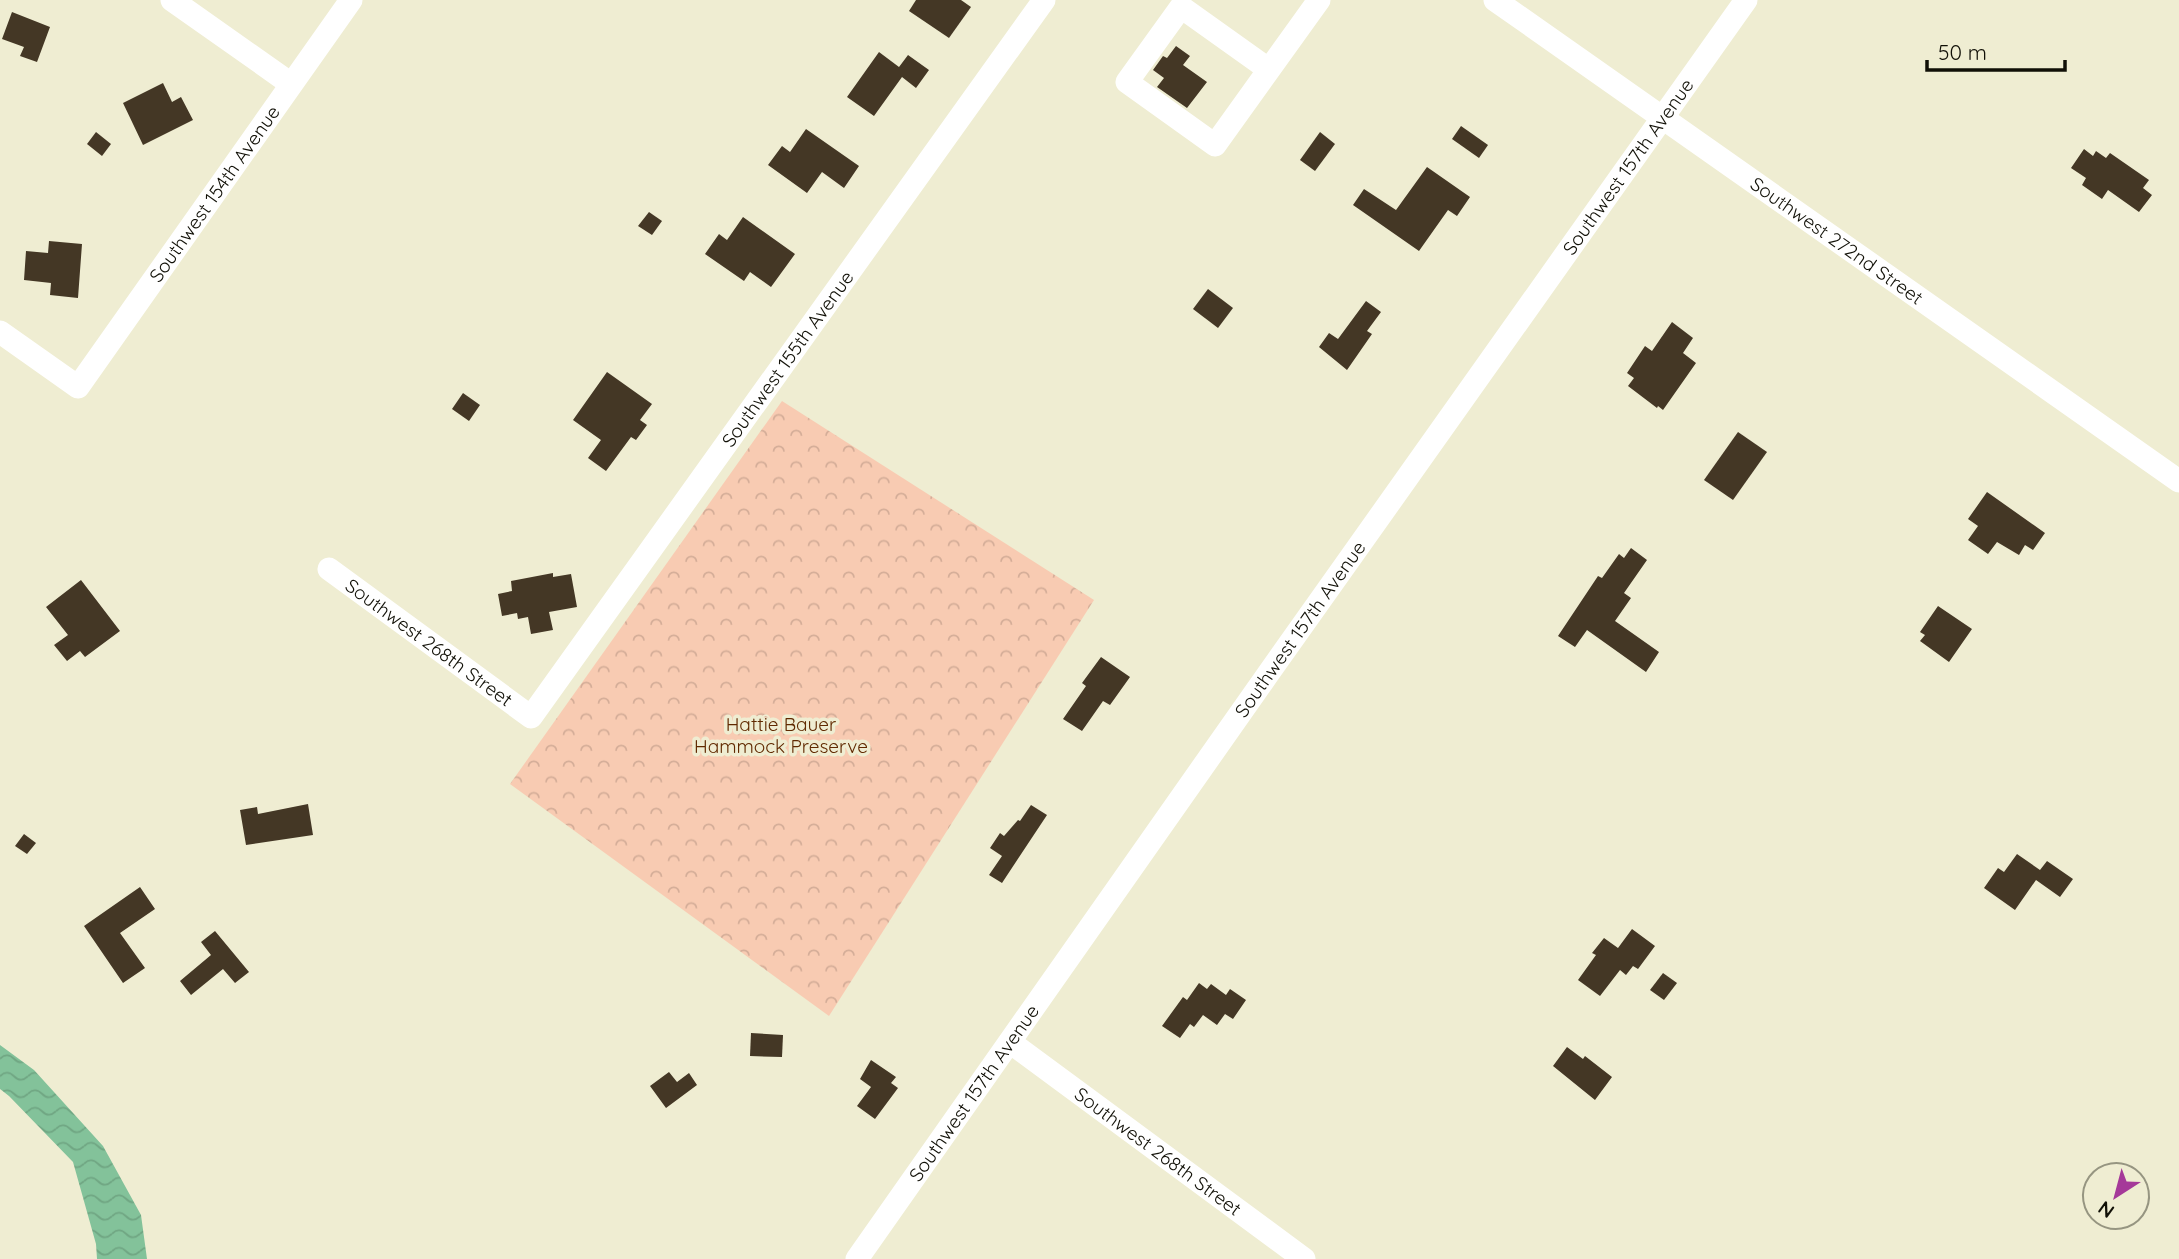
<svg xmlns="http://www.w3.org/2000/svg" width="2179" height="1259" viewBox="0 0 2179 1259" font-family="Quicksand,sans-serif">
<defs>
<pattern id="park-crowns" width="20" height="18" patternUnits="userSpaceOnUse" patternTransform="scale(1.75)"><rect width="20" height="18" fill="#f8cbb2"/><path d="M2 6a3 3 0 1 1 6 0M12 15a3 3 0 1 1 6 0" fill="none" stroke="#d4ad98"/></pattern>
<pattern id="water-waves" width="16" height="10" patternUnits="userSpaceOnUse" patternTransform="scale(1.75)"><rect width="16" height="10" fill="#83c29a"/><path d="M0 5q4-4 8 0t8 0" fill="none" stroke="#70a683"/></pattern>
</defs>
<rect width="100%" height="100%" fill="#efedd2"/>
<path fill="url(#park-crowns)" d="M782,401L1094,600L829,1016L510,784Z"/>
<path fill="url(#water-waves)" d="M0,1045L34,1070L103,1146L141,1215L147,1259H97L96,1244L73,1162L9,1096L0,1089Z"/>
<g fill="#443725">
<path d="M916,0H961L971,7L949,38L909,11Z"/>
<path d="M12,12L50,27L37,62L20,56L24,47L2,39Z"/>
<path d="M1176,46L1190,56L1183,65L1207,82L1187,108L1157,87L1164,78L1153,70L1163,56L1167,58Z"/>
<path d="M879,52L899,67L908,55L929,70L916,88L902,77L874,116L847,97Z"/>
<path d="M163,83L172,102L181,97L193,120L143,145L123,103Z"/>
<path d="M1461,126L1488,145L1479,158L1452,139Z"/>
<path d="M806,129L859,166L844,188L822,172L807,193L768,165L782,146L790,152Z"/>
<path d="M96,132L111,144L102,156L87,144Z"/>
<path d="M1320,132L1335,144L1315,171L1300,160Z"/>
<path d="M2084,149L2093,156L2096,151L2106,158L2110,153L2149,180L2143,188L2152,195L2139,212L2108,190L2102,199L2082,185L2086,178L2071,168Z"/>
<path d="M1427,167L1470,197L1457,216L1448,210L1419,251L1353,205L1364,189L1396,210Z"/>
<path d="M649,212L662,221L652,235L638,226Z"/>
<path d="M743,217L795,254L771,287L750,272L744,281L705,254L719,234L727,240Z"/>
<path d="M49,241L82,244L78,298L50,295L51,283L24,280L26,251L48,253Z"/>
<path d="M1208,289L1233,308L1218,328L1193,309Z"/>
<path d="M1366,301L1381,312L1367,331L1372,334L1347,370L1319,347L1329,333L1338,339Z"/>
<path d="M1672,322L1693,338L1683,353L1696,363L1663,410L1658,406L1657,408L1628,386L1634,378L1627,373L1645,346L1652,351Z"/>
<path d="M607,372L652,404L640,420L647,425L636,440L631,437L606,471L588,458L601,440L573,420Z"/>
<path d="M463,393L480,405L469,421L452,409Z"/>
<path d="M1738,432L1767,452L1733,500L1704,480Z"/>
<path d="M1987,492L2045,533L2033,550L2025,545L2019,555L1997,542L1988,554L1968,540L1978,526L1968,519Z"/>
<path d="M1631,548L1647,560L1624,593L1631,598L1615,621L1659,652L1646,672L1587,630L1575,647L1558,636L1598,576L1602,578L1619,554L1624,558Z"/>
<path d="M553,573V577L571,574L577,607L549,612L553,630L531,634L528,617L518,619L517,613L502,616L498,594L512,591L511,581Z"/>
<path d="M81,580L120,631L85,657L80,651L67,661L54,645L68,635L46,607Z"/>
<path d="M1938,606L1972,629L1949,662L1920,641L1925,635L1920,632Z"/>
<path d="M1101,657L1130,677L1110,705L1103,701L1082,731L1063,719L1086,686L1082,683Z"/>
<path d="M308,804L313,835L246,845L240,810L257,807L258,814Z"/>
<path d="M1031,805L1047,815L1002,883L989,875L1002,856L990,848L1000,833L1004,836L1018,820L1020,821Z"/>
<path d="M24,834L36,843L27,854L15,846Z"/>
<path d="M2017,854L2040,870L2047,861L2073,879L2060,897L2036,880L2015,910L1984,888L1998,868L2004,872Z"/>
<path d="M140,887L155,909L120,933L145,968L123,983L84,926Z"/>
<path d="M1632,929L1655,946L1638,969L1633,966L1626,975L1620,970L1600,996L1578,980L1596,955L1592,953L1604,938L1618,948Z"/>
<path d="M215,931L249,972L235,983L223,969L191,995L180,981L211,955L201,942Z"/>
<path d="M1663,973L1677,983L1664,1000L1650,990Z"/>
<path d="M1199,983L1207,989L1211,984L1226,995L1230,989L1246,1000L1233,1019L1225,1014L1217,1025L1203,1015L1194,1027L1190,1024L1180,1038L1162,1026L1183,997L1187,1000Z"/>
<path d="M751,1033L783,1035L782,1057L750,1056Z"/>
<path d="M1567,1047L1583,1059L1585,1056L1612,1077L1595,1100L1553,1066Z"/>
<path d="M871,1060L896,1077L891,1083L898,1088L875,1119L857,1106L871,1087L860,1079Z"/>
<path d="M669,1072L677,1082L689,1073L697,1085L666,1108L650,1086Z"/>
</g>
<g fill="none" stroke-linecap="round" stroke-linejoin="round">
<g stroke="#fff" stroke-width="23">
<path d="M172,0L291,84"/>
<path id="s1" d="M1495,0L2179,481"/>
<path d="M1268,69L1181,7L1127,82L1215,145L1319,0"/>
<path id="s2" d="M0,332L78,387L351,0"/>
<path id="s3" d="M329,569L531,717L1044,0"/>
<path id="s4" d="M1010,1042L1304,1259"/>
<path id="s5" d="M857,1259L1268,674L1746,0"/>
</g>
</g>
<g text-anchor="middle" stroke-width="7" stroke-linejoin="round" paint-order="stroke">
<g font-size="19" fill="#111007" stroke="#efedd2">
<text dy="7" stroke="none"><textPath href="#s5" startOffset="1337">Southwest 157th Avenue</textPath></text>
<text dy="7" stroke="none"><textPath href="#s2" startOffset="332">Southwest 154th Avenue</textPath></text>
<text dy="7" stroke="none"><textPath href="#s1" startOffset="418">Southwest 272nd Street</textPath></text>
<text dy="7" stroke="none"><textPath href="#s3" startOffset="691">Southwest 155th Avenue</textPath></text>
<text dy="7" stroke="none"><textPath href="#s5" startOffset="770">Southwest 157th Avenue</textPath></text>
<text dy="7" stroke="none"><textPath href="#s3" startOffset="124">Southwest 268th Street</textPath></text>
<text dy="7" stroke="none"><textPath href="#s5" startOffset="203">Southwest 157th Avenue</textPath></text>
<text dy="7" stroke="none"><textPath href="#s4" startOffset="184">Southwest 268th Street</textPath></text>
</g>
<g font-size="19" fill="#602900" stroke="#efedd2">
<text x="781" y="731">Hattie Bauer<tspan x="781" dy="22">Hammock Preserve</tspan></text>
</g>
</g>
<g transform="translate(2116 1196) rotate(216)"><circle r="33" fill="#efedd2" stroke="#969581" stroke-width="2"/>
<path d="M0-5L12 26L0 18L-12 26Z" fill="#a53999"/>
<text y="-10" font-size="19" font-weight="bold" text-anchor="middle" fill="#111007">N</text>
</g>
<path d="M1927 60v10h138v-10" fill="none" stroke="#111007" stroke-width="3.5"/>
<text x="1938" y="60" font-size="21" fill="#111007" stroke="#efedd2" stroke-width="5" paint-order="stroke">50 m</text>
</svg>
